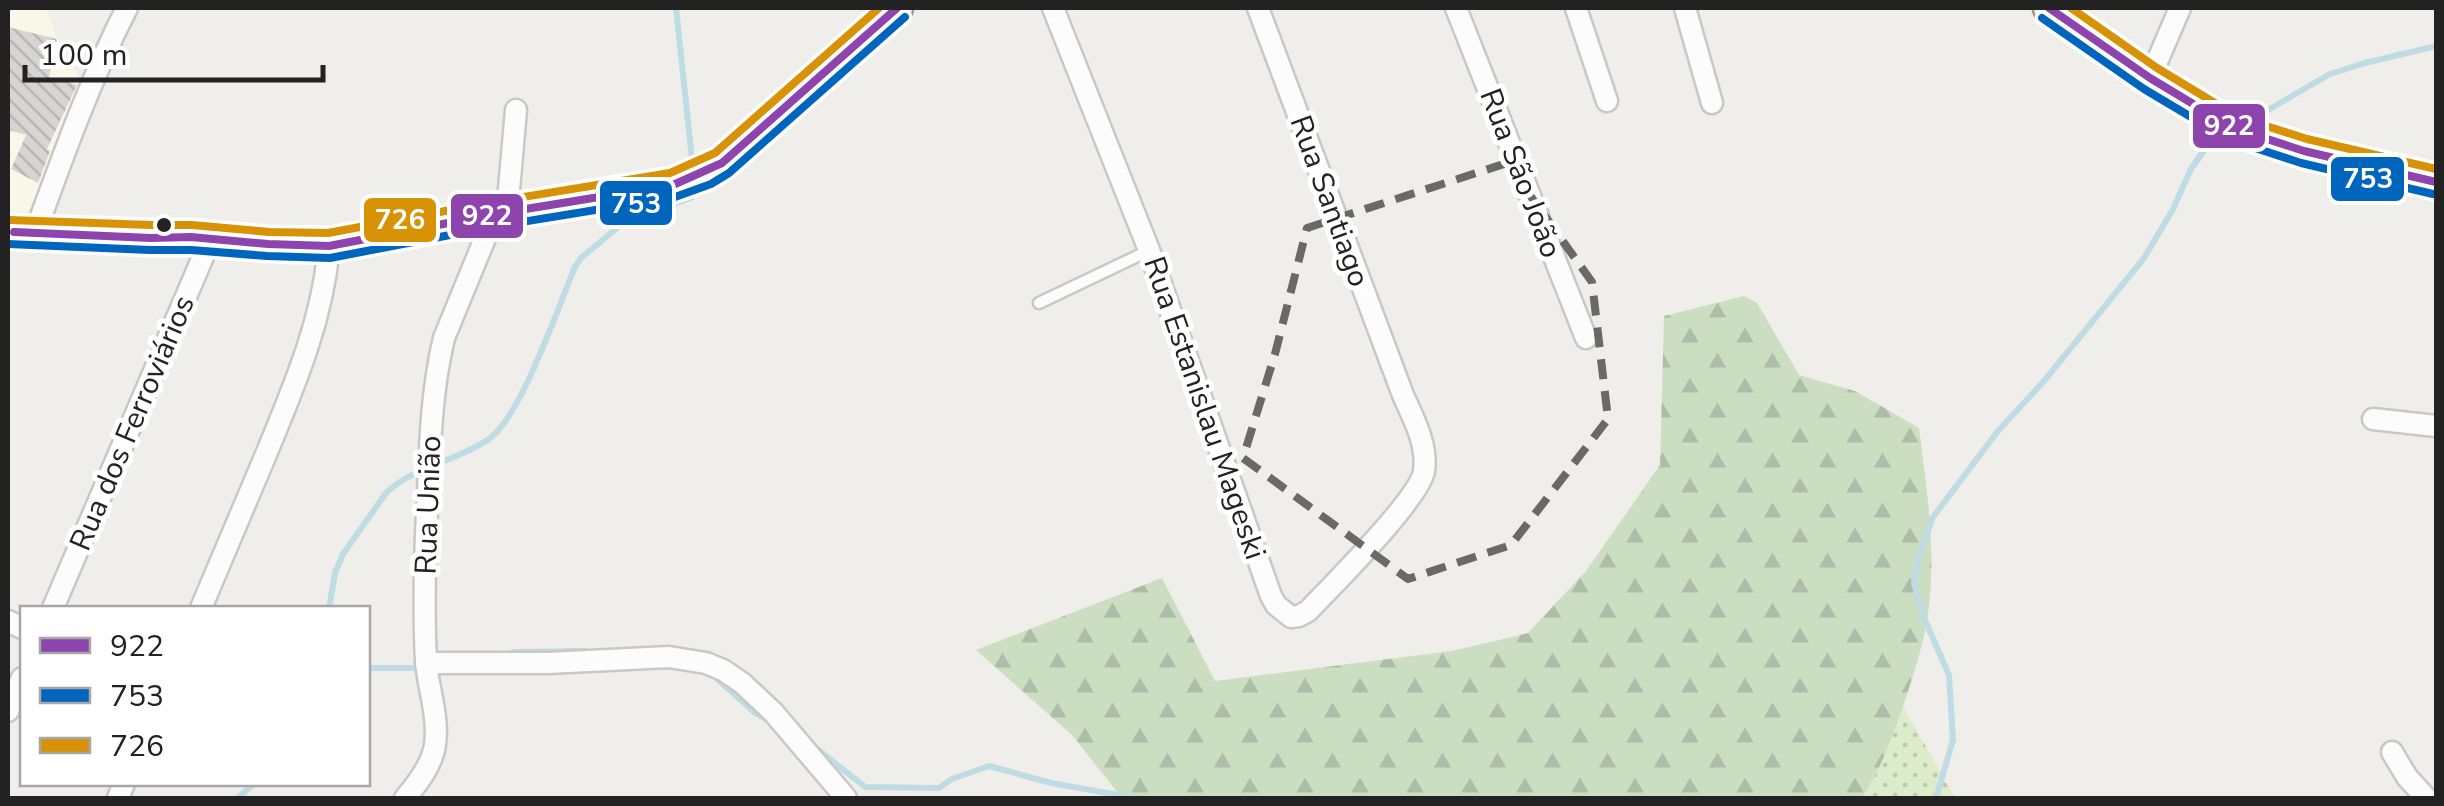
<svg xmlns="http://www.w3.org/2000/svg" width="2444" height="806" viewBox="0 0 2444 806" font-family="'Nunito Sans',sans-serif">
<defs>
<pattern id="grass-dots" width="8" height="8" patternUnits="userSpaceOnUse" patternTransform="scale(2.5)"><rect width="8" height="8" fill="#ddeccb"/><path d="M2 2h.1M6 6h.1" fill="none" stroke="#bdcaae" stroke-width="1.8" stroke-linecap="round"/></pattern>
<pattern id="forest-firs" width="22" height="20" patternUnits="userSpaceOnUse" patternTransform="scale(2.5)"><rect width="22" height="20" fill="#cbdec1"/><path d="M5 1l3.5 6h-7zM16 11l3.5 6h-7z" fill="#aebea6"/></pattern>
<pattern id="building-back-hatch" width="6" height="6" patternUnits="userSpaceOnUse" patternTransform="scale(2.5)"><rect width="6" height="6" fill="#d7d4d2"/><path d="M-1 5l2 2M0 0l6 6M5-1l2 2" fill="none" stroke="#b8b6b4"/></pattern>
</defs>
<rect width="100%" height="100%" fill="#f0eeeb"/>
<path fill="#f8f7e8" d="M8,8H46L53,29L81,81L55,153L31,212L8,213Z"/>
<path fill="url(#grass-dots)" d="M1903,706L1955,798H1862C1881,770 1891,738 1903,706Z"/>
<path fill="url(#forest-firs)" d="M1744,296L1757,303L1799,375L1855,391L1919,428C1926,484 1935,540 1930,596C1927,637 1913,677 1900,715C1889,745 1879,772 1862,798H1122L1072,735L976,650L1162,578L1215,681L1452,651L1528,633L1586,571L1660,465L1664,316Z"/>
<g fill="none" stroke-linecap="round" stroke-linejoin="round">
<g stroke="#bfdbe3" stroke-width="6">
<path d="M676,8L693,169"/>
<path d="M2249,121L2330,74L2365,63L2436,46"/>
<path d="M329,608L335,573L343,554L386,493C414,466 458,461 489,439C521,417 558,307 575,267L581,258L628,219L691,198L695,193L694,187"/>
<path d="M506,654L515,652L584,651"/>
<path d="M368,668H421"/>
<path d="M713,675L755,713L769,721"/>
<path d="M815,747L865,787L939,788L952,779L989,766L1051,783L1135,798"/>
<path d="M238,798L253,784"/>
<path d="M1936,798L1953,740L1949,675L1924,618L1914,583L1919,556L1933,517L1998,431L2044,381L2144,258L2172,211L2191,169L2209,143L2225,134"/>
</g>
</g>
<path fill="url(#building-back-hatch)" d="M8,27L57,39L49,77L77,85L47,149L50,151L38,183L11,169L26,135L8,130Z"/>
<g fill="none" stroke-linecap="round" stroke-linejoin="round">
<g stroke="#c9c8c7" stroke-width="15">
<path id="lane" d="M1039,303L1148,251"/>
</g>
<g stroke="#c9c8c7" stroke-width="25">
<g id="street">
<path d="M1053,8L1149,250L1271,596L1276,605L1291,617L1299,616L1308,611C1331,587 1420,498 1424,471C1428,444 1413,418 1403,395L1258,8"/>
<path d="M1456,8L1586,338"/>
<path d="M1576,8L1607,101"/>
<path d="M1685,8L1712,103"/>
<path d="M2150,78L2180,8"/>
<path d="M507,212L516,110"/>
<path d="M35,233C63,156 90,80 127,8"/>
<path d="M2373,419L2436,426"/>
<path d="M53,608L211,238"/>
<path d="M201,608C223,556 245,504 267,452C295,384 323,319 329,246"/>
<path d="M8,621L22,628"/>
<path d="M426,663H548L669,657L706,663L723,670L742,683L773,712L846,798"/>
<path d="M8,711L22,678"/>
<path d="M2392,752L2407,777L2426,798"/>
<path d="M118,798L124,784"/>
<path d="M405,798C418,783 432,765 435,745C439,716 428,689 426,661C423,605 425,547 428,491C430,440 432,388 444,338L495,214"/>
</g>
</g>
<g stroke="#999a82" stroke-width="35">
<g id="secondary">
<path d="M2049,8L2105,45L2150,78L2233,128L2304,151L2436,182"/>
<path d="M8,232L151,238L191,237L268,244L329,246L495,214L673,185L706,172L722,163L897,8"/>
</g>
</g>
<use href="#lane" stroke="#fdfcfc" stroke-width="10"/>
<use href="#street" stroke="#fdfcfc" stroke-width="20"/>
<use href="#secondary" stroke="#f4f4ed" stroke-width="30"/>
<g stroke="#fff" stroke-width="15">
<g id="bus-1">
<path d="M2049,8L2150,78L2233,128L2304,151L2436,182"/>
<path d="M14,232L151,238L191,237L268,244L329,246L495,214L673,185L722,163L897,8"/>
</g>
</g>
<g stroke="#fff" stroke-width="15">
<g id="bus-2">
<path d="M2042,18L2144,89L2228,139L2301,163L2433,194"/>
<path d="M8,244L150,250H191L267,256L330,258L497,226L675,197L711,184L729,173L905,17"/>
</g>
</g>
<g stroke="#fff" stroke-width="15">
<g id="bus-3">
<path d="M2071,8L2157,68L2238,117L2307,139L2436,169"/>
<path d="M9,220L151,225H192L269,232L328,233L493,202L670,173L715,153L879,8"/>
</g>
</g>
<use href="#bus-1" stroke="#8e44ad" stroke-width="8"/>
<use href="#bus-2" stroke="#0065bd" stroke-width="8"/>
<use href="#bus-3" stroke="#d79205" stroke-width="8"/>
</g>
<path fill="none" stroke="#6a6968" stroke-width="8" stroke-dasharray="20 12" stroke-linejoin="round" d="M1507,163L1592,282L1608,419L1511,545L1408,579L1243,458L1275,354L1307,228Z"/>
<circle fill="#222" stroke="#fff" stroke-width="4" cx="164" cy="225" r="9"/>
<g text-anchor="middle" stroke-width="10" stroke-linejoin="round" paint-order="stroke">
<g font-size="30" fill="#222" stroke="#fff">
<text transform="translate(1521 173) rotate(69)" y="10">Rua São João</text>
<text transform="translate(1330 201) rotate(70)" y="10">Rua Santiago</text>
<text transform="translate(1205 408) rotate(71)" y="10">Rua Estanislau Mageski</text>
<text transform="translate(132 423) rotate(-67)" y="10">Rua dos Ferroviários</text>
<text transform="translate(428 505) rotate(-88)" y="10">Rua União</text>
</g>
</g>
<g stroke="#fff" stroke-width="4">
<rect x="2191" y="102" width="76" height="48" rx="10" fill="#8e44ad"/>
<rect x="2329" y="155" width="77" height="48" rx="10" fill="#0065bd"/>
<rect x="598" y="179" width="76" height="48" rx="10" fill="#0065bd"/>
<rect x="449" y="192" width="76" height="48" rx="10" fill="#8e44ad"/>
<rect x="362" y="196" width="76" height="48" rx="10" fill="#d79205"/>
</g>
<g font-size="28" text-anchor="middle" font-weight="bold" fill="#fff">
<text x="2229" y="135">922</text>
<text x="2368" y="188">753</text>
<text x="636" y="213">753</text>
<text x="487" y="225">922</text>
<text x="400" y="229">726</text>
</g>
<rect width="2444" height="806" fill="none" stroke="#222222" stroke-width="20"/>
<rect x="20" y="606" width="350" height="180" fill="#ffffff" stroke="#a7a7a7" stroke-width="2.5"/>
<rect x="40" y="638" width="50" height="15" fill="#8e44ad" stroke="#a7a7a7" stroke-width="2.5"/>
<text x="110" y="656" font-size="30" fill="#222222">922</text>
<rect x="40" y="688" width="50" height="15" fill="#0065bd" stroke="#a7a7a7" stroke-width="2.5"/>
<text x="110" y="706" font-size="30" fill="#222222">753</text>
<rect x="40" y="738" width="50" height="15" fill="#d79205" stroke="#a7a7a7" stroke-width="2.5"/>
<text x="110" y="756" font-size="30" fill="#222222">726</text>
<path d="M25 65v15h298v-15" fill="none" stroke="#222222" stroke-width="5"/>
<text x="40" y="65" font-size="30" fill="#222222" stroke="#ffffff" stroke-width="8" paint-order="stroke">100 m</text>
</svg>
